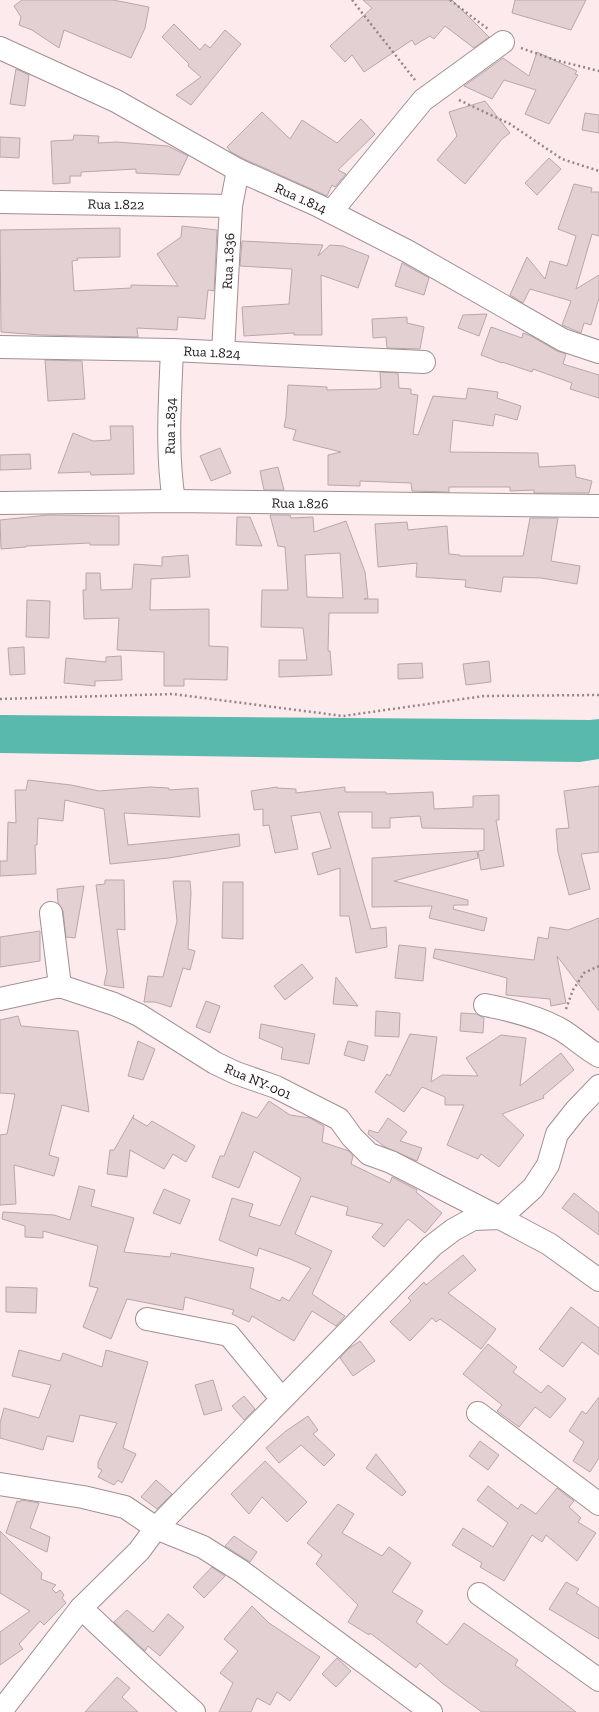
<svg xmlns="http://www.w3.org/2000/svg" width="599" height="1712" viewBox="0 0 599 1712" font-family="'Zilla Slab',serif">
<rect width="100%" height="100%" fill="#fdeaec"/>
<path fill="#59b9ad" d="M0,715L590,720L599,719V759L580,762L0,753Z"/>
<g fill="#e3d0d3" stroke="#b8a7a9" fill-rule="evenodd">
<path d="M22,0H113L149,7L145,28L131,58L64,30L59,48L32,30L19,25L21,17L14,6Z"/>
<path d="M363,0H452L489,37L474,48L445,26L434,39L430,36L415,45L412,40L364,72L352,55L345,62L330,46L372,8Z"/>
<path d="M515,0H586L571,30L512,13Z"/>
<path d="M174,24L200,50L205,44L210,48L225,30L241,44L191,105L176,95L201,77L188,66L189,64L162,37Z"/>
<path d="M537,52L577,71L575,74L578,75L549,124L525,114L536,90L504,80L492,99L464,86L503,58L529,76Z"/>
<path d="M16,69L29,75L25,106L10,104Z"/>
<path d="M485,101L510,133L502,139L465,184L437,160L457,136L449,112Z"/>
<path d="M262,112L290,139L302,120L337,143L361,119L375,134L338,170L346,174L335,187L332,185L327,196L244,159L231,152L227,147Z"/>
<path d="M585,113L599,115V133L582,130Z"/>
<path d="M74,135L99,136L98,143L117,142L168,146L188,156L179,175L136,173V169L81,172V176H70V183L53,184L51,141L73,140Z"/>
<path d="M0,137L20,138L19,158L0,157Z"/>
<path d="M549,158L561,169L537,195L525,183Z"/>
<path d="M574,184L592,188L591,192H599V236L592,234L576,289L599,275V298L591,325L584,323L581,333L562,325L571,301L530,289L523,303L510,295L527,257L545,279L550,261L567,266L576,236L558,229Z"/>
<path d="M182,226L217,230L214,291L208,290L205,319L178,317L177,330L137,328L138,337L41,335L1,332L0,230L120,228V257L77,258L78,260L72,261L74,291L131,288V285L178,286L157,254L181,237Z"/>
<path d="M242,241L323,245L318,256L330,245L343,246L369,256L358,288L321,275L322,335H294V333L244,336L242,307L289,304L292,269L240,266Z"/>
<path d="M402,263L429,278L424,295L395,286Z"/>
<path d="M487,314L479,336L458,328L463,315Z"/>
<path d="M407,317V323L424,327L420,349L387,348L386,337L373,338L372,319Z"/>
<path d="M491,327L522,338L523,333L531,336L557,351L566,354L563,364L599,375V398L570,389L572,383L533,369L532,372L502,362V363L481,355Z"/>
<path d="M45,360L82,361L85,399L48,401Z"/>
<path d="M380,372L398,373L399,388L411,389V394L418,395L413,434L418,435L433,396L466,399L468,388L498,392L497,398L521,406L517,420L495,414L493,426L453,420L450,452L538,453L539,467L575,465L576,477L592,481L589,493H534V490L510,491V487H449V492L412,491L411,483L360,481V486L328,485V455L341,452L293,440L296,430L284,427L286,417L288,385L327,387V390L378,389L379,388H381Z"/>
<path d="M110,426H133L134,474L91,475L90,472L58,473L73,433L93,441L111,440Z"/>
<path d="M220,448L231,473L211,481L200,456Z"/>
<path d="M30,454L31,469L0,470V455Z"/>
<path d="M278,467L284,490H264L260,471Z"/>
<path d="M48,515L119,516V545H90V543L26,546V547L1,549L0,520Z"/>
<path d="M270,515H290L291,518L313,517L314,532L346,521L365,572L368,598L364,599H378V613H329L328,651H330L332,675L279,677V660H307L303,628L261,627L262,590H288L285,547L278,546ZM340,553L343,598L307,597L305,555Z"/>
<path d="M237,517H250L262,546L236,545Z"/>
<path d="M530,518H558L551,561L580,566L577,584L541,578L503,577L501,592L465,587L466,580L416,577L417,563L378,567L375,524L407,522L408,530L447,526L449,554L460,555V556H523Z"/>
<path d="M188,555L190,577L151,579L150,610L209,609V646L228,647L227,680L184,679V686H164V652L117,650L119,618L84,619L83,590H86V573H100L101,590L132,589L134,564L162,566V557Z"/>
<path d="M27,600L50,601L49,638L26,637Z"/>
<path d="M24,647L25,674L10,675L8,648Z"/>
<path d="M121,656L122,680L95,681V686L64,683L66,658L106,662V657Z"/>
<path d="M489,661L491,682L466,685L463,664Z"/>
<path d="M422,663L423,678L398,679V664Z"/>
<path d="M28,780L71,785L99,791L150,787L169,788V790L198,788L200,817L124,813L128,845L239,834L240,846L169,858L110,864L104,809L65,800L63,821L38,818L37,845H35L36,874L0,876V861H7L8,822L16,823L15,790H26Z"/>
<path d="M599,786V852L581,854L590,889L569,895L558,852L556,829L569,828L564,791Z"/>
<path d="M277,787V788L296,789V793L345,787V792H386V794L433,792L434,809L473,807V796L499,795V820H496L504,866L481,870L478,851L484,850V829L422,828L420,816L390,818V828H372V812H338L371,929L386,927L387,947L356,953L349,916H340V868L318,875L312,853L331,848L320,812L291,816L298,849L275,853L269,825L263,826V809L254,810L251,791Z"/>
<path d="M477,851L478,858L394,881L468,900V905H454L453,909L487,918L484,931L429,918L432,906L372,907V858Z"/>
<path d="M105,880H124L125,930L117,929L124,988L104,985L107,971L96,885L105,884Z"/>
<path d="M173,881H190L191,893L188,949L195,951L190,970L183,968L171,1007L155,1002H144L148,976L163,977L177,921Z"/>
<path d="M223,882H243V939L222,938Z"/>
<path d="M84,886L75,938L66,937L63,911L58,903L57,889Z"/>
<path d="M599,918V1011L557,956L566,1003L551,1006L550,999L506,995L507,978L433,958L435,949L534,960L538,937L548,939L550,927L568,930Z"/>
<path d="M40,931V961L0,967V937Z"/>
<path d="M399,945L426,948L423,981L395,978Z"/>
<path d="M302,964L313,978L285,1000L274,986Z"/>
<path d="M336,977L358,1006L333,1004Z"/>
<path d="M206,1001L220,1006L210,1033L196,1027Z"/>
<path d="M376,1011L400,1013L399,1037L375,1036Z"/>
<path d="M461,1013L476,1014L484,1018L483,1033L460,1031Z"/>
<path d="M18,1016L21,1026L78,1031L89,1112L62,1105L49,1155L59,1158L54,1176L14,1165L16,1204L0,1205V1135L7,1134L15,1094L0,1093V1020Z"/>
<path d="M261,1024L315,1034L309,1064L281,1059L283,1048L259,1038Z"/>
<path d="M410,1034L437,1037L431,1082L442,1075L478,1076L466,1058L501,1035L526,1038L520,1086L561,1053L574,1070L543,1096L544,1098L502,1114L524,1135L499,1167L481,1154L478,1159L447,1145L464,1105H445V1097L422,1087L404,1112L375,1092L387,1074L390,1076Z"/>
<path d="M138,1041L155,1049L143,1080L128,1076Z"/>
<path d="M348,1041L368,1046L364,1061L344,1055Z"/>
<path d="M269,1101L290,1115L310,1118L324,1126L322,1142L349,1151L353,1156L351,1164L390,1183L392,1177L417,1190L416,1192L442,1213L425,1233L408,1219L384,1247L372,1237L383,1224L346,1215L348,1207L311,1196L295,1234L332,1251L312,1294L345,1316L336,1326L312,1311L294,1341L252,1316L249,1322L232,1314L234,1310L185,1297L183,1310L127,1299L111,1339L83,1327L98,1288L89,1286L98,1246L43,1231V1238L25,1237V1226L2,1219L3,1212L54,1215L70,1220L79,1186L95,1190L91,1206L134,1218L124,1252L170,1257L171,1253L254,1268L250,1288L280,1301L282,1297L289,1301L311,1268L290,1259L259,1248L257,1256L219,1240L232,1198L253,1204L249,1216L280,1226L301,1178L254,1151L239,1188L212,1177L220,1156H224L242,1112L257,1118Z"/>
<path d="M134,1115L133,1118L147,1126L152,1121L195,1146L186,1162L173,1154L164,1169L130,1150L127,1177L107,1174L110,1150H114Z"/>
<path d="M388,1118L407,1132L400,1141L422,1148L417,1161L385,1147L368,1134L369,1130L378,1133Z"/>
<path d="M164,1189L190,1200L180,1224L153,1213Z"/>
<path d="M574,1193L599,1213V1235L562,1208Z"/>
<path d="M463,1255L476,1270L448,1293L496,1329L481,1349L440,1319L436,1322L432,1318L410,1341L390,1322L411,1301L408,1298L424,1282L426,1285Z"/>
<path d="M6,1287L37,1288L36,1313L6,1312Z"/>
<path d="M571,1307L599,1328V1355L582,1342L563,1367L539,1349Z"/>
<path d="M360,1341L375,1361L353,1376L340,1358L348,1349Z"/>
<path d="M488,1344L517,1367L513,1372L541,1393L548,1385L566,1399L550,1418L535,1407L519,1427L497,1411L502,1405L463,1374Z"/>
<path d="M19,1350L60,1361L63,1353L102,1367L106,1350L148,1362L123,1448L136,1454L122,1483L118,1480L114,1485L98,1477L102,1470L98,1468V1462L117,1423L80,1415L73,1442L47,1436L43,1450L0,1438V1423L4,1408L39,1418L51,1385L12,1376Z"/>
<path d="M213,1380L222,1410L204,1415L195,1385Z"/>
<path d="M244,1396L255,1409L244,1420L232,1406Z"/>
<path d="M599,1397V1458L590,1472L573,1461L584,1442L569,1431L582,1411L586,1414Z"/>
<path d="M308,1416L318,1430L313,1434L335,1455L324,1466L301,1445L279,1463L266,1448L286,1431Z"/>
<path d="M480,1441L499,1455L488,1470L469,1456Z"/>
<path d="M376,1454L406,1492L402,1496L366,1468Z"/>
<path d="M265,1461L307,1502L287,1522L262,1497L249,1514L231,1494Z"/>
<path d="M156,1480L172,1494L157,1509L141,1497Z"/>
<path d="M488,1486L518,1509L521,1504L536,1514L557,1488L574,1501L569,1507L581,1518L578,1522L596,1533L577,1561L546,1535L542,1542L532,1535L504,1581L480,1567L482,1563L452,1545L463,1528L493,1547L508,1523L477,1500Z"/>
<path d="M21,1500L39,1503L30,1528L50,1537L47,1552L6,1533L17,1501L20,1502Z"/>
<path d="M338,1504L354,1514L342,1533L382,1556L389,1547L411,1563L392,1592L423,1611L416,1622L447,1645L464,1623L518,1660L515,1665L576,1712H482L442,1683L420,1663L416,1668L370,1633L369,1635L348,1622L358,1605L316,1564L322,1555L307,1543Z"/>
<path d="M0,1531L42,1573L41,1579L56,1585L52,1589L56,1593L60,1590L64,1595L62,1598L66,1603L44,1625L40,1621L19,1644L23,1649L0,1665V1632L30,1611L0,1593Z"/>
<path d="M234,1536L257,1552L250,1562L225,1546Z"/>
<path d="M212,1567L225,1576L204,1598L193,1587Z"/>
<path d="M566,1582L579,1589L576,1593L599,1608V1639L549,1609Z"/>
<path d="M252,1606L269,1623L320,1657L290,1701L277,1692L270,1705L257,1698L251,1712H219L233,1683L220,1673L238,1651L224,1639Z"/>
<path d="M127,1610L153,1632L168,1614L184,1627L160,1656L148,1646L145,1651L114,1622Z"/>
<path d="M337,1658L351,1671L336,1687L322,1674Z"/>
<path d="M117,1677L130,1688L122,1697L138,1712H85Z"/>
</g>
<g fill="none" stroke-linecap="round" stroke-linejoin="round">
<g stroke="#a19092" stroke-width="24">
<g id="minor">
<path d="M0,48L116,101L238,170L317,205L407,251L563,340L599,352"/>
<path d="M0,202L231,206"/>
<path d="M331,212L423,100L503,42"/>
<path d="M0,347L172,350L424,362"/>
<path d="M172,350C170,400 166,451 174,501"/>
<path d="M223,352L231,206L238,170"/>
<path d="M0,503L174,501L599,506"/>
<path d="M51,913L60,986"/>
<path d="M0,999L60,986L114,1004L139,1015L215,1063L236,1073L276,1087L339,1119L352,1137L369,1154L391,1162L500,1218L533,1188L548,1165L557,1134L576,1110L599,1086"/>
<path d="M485,1005C511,1010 536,1016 558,1028C572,1035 584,1048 599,1056"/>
<path d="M147,1319L229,1335L281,1398"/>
<path d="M478,1413L599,1504"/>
<path d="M0,1484L83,1497L125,1507L156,1528L203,1547L241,1571L431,1712"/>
<path d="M479,1594L599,1680"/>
<path d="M81,1608L145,1668L194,1712"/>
<path d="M0,1710L5,1706L81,1608L139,1551L156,1528L432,1246L453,1230L473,1219L500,1218L549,1244L599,1280"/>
</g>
</g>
<g stroke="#938687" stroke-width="2.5" stroke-dasharray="2 3" stroke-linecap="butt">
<path d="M352,0L415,80"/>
<path d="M450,0L488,29"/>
<path d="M521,48L555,60L599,71"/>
<path d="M459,100L510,124L562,159L599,171"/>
<path d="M0,699L173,694L343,716L484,696L599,695"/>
<path d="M566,1009L573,990L584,973L599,966"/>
</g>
<use href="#minor" stroke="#fff" stroke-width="22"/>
</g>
<g text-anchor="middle" stroke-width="4" stroke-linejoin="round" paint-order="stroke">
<g font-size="14" fill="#1b1516" stroke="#fdfdfd">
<text transform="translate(301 198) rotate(24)" y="5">Rua 1.814</text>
<text transform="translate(116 204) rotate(1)" y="5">Rua 1.822</text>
<text transform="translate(228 261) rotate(-87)" y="5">Rua 1.836</text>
<text transform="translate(212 352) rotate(3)" y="5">Rua 1.824</text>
<text transform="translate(170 426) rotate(-89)" y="5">Rua 1.834</text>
<text transform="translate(300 503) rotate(1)" y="5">Rua 1.826</text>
<text transform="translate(258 1081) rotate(23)" y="5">Rua NY-001</text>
</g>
</g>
</svg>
